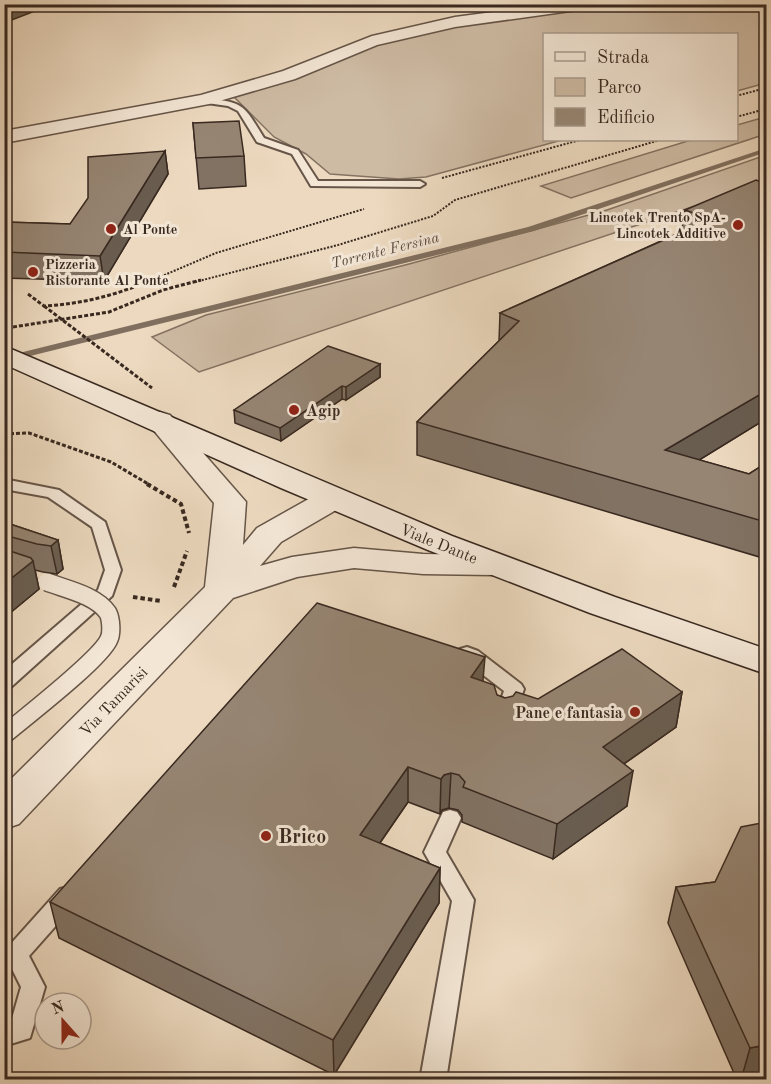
<svg xmlns="http://www.w3.org/2000/svg" width="771" height="1084" viewBox="0 0 771 1084" font-family="'Old Standard TT',serif">
<rect width="100%" height="100%" fill="#ecd9bf"/>
<filter id="stains"><feTurbulence type="fractalNoise" baseFrequency=".00333" numOctaves="4"/><feColorMatrix values="0 0 0 0 .2 0 0 0 0 .09 0 0 0 0 .02 0 0 0 .5 -.17"/></filter>
<radialGradient id="worn" r=".72"><stop offset=".6" stop-color="#630" stop-opacity="0"/><stop offset="1" stop-color="#630" stop-opacity=".3"/></radialGradient>
<g fill="#cebba4" stroke="#847262" stroke-width="1.5">
<path d="M601,4L766,5V83L737,91L736,34H544V140H562L426,177L399,179L330,174L306,154L274,137L232,95L375,42L516,15Z"/>
<path d="M758,119L766,122V134L571,198L541,186L691,140H736L737,125Z"/>
<path d="M766,155V182L199,372L152,337L206,315L409,264L607,210Z"/>
</g>
<g fill="none" stroke-linecap="round" stroke-linejoin="round">
<path fill="#806f5f" fill-rule="evenodd" d="M766,148V152L534,231L10,361L5,358L7,356L528,227Z"/>
<g stroke="#665548" stroke-width="4">
<g id="service">
<path d="M203,97C245,104 242,102 264,138L298,150L318,181H420L425,184L420,187L311,186L292,154L257,142L238,111L228,106L200,102L199,100Z"/>
<path d="M4,479L59,490L105,522L121,570L112,596L11,687L4,688V671L98,590L105,570L92,527L48,497L4,489Z"/>
<path d="M467,647L478,651L521,684L524,689L512,722L505,724L498,722L495,717L504,691L460,657L458,653L460,649Z"/>
<path d="M450,810L457,812L461,818L446,852L474,900L446,1080H420L452,901L424,852L443,812Z"/>
<path d="M68,887L76,889L79,896L76,903L29,956L45,987L30,1038L4,1046V1024L11,1022L21,987L4,953L8,947L60,889Z"/>
</g>
</g>
<g stroke="#665548" stroke-width="3">
<g id="minor">
<path d="M554,4H599L592,8L455,27L377,45L295,79L209,104L4,143V131L201,95L283,71L372,36L455,17Z"/>
<path d="M160,412L170,415L246,502L243,545L257,528L321,492L332,490L343,492L348,499L343,506L281,542L260,566L292,557L354,548L423,554L493,555L505,558L510,565L505,572L493,575L423,574L354,568L297,577L233,598L19,824L4,829V786L205,587L214,503L146,421L150,415Z"/>
</g>
</g>
<g stroke="#392920" stroke-width="3">
<path id="secondary" d="M4,346L452,536L615,597L766,649V674L590,613L428,550L281,488L4,364Z"/>
</g>
<g stroke="#392920" stroke-width="2" stroke-dasharray="2 1.5" stroke-linecap="butt">
<path d="M736,96L766,88"/>
<path d="M736,117L766,109"/>
<path d="M442,178L580,140"/>
<path d="M148,282L216,253L364,209"/>
<path d="M195,282L338,245L433,216L455,200L660,140"/>
</g>
<g stroke="#392920" stroke-width="3" stroke-dasharray="4 2" stroke-linecap="butt">
<path d="M28,294L44,306C82,304 117,295 151,280"/>
<path d="M13,327L109,312L163,290L201,280"/>
<path d="M4,434L29,433L111,462L150,485"/>
</g>
<g stroke="#392920" stroke-width="4" stroke-dasharray="4.5 3" stroke-linecap="butt">
<path d="M147,484L181,504L189,533"/>
<path d="M174,587L187,551"/>
<path d="M133,597L161,601"/>
</g>
<use href="#service" fill="#f3e6d5" fill-rule="evenodd"/>
<use href="#minor" fill="#f3e6d5" fill-rule="evenodd"/>
<use href="#secondary" fill="#f3e6d5" fill-rule="evenodd"/>
<g stroke="#665548" stroke-width="20" stroke-linecap="butt">
<path id="service-bridge" d="M4,735C24,718 101,659 109,639C112,633 111,619 108,613C96,595 65,589 47,582"/>
</g>
<path stroke="#392920" stroke-width="3" stroke-dasharray="4 2" stroke-linecap="butt" d="M44,306L152,388"/>
<use href="#service-bridge" stroke="#f3e6d5" stroke-width="17"/>
</g>
<g fill="#817263" stroke="#392920" stroke-width="1.5">
<path d="M193,123L244,156L246,186L199,189Z"/>
<path d="M165,151L168,174L104,281L4,278V222L70,224Z"/>
<path d="M766,184V419L699,460L749,474L766,463V559L417,455V422L499,341L500,313L681,232L685,210Z"/>
<path d="M380,364V377L346,400L342,399L281,441L235,423L234,410Z"/>
<path d="M4,522L58,540L63,569L57,574L43,572L35,570L39,589L4,618Z"/>
<path d="M483,681L497,695L505,698L538,699L682,692L676,727L624,764L627,806L553,859L462,822V815L458,810L449,808L442,810L440,814L408,802L380,843L440,868L439,903L334,1075L59,938L50,902Z"/>
<path d="M766,822V1078L760,1080H737L668,923L676,887L715,882Z"/>
</g>
<g fill="#695d50" stroke="#392920" stroke-width="1.5">
<path d="M24,4H53L4,23V12Z"/>
<path d="M165,151L168,174L104,281L100,256Z"/>
<path d="M380,364V377L346,400V387Z"/>
<path d="M342,386V399L281,441L280,428Z"/>
<path d="M766,391V419L660,484L665,450Z"/>
<path d="M58,540L63,569L57,574L51,546Z"/>
<path d="M33,561L39,589L4,618V584Z"/>
<path d="M485,657L482,691L471,677Z"/>
<path d="M682,692L676,727L598,782L603,747Z"/>
<path d="M408,767V802L361,870L360,835Z"/>
<path d="M633,771L627,806L553,859L557,824Z"/>
<path d="M451,773L449,808L442,810L440,814L441,779L444,775Z"/>
<path d="M440,868L439,903L334,1075L333,1040Z"/>
<path d="M766,1045V1078L760,1080H741L750,1048Z"/>
</g>
<g fill="#968573" stroke="#392920" stroke-width="1.5">
<path d="M4,4H24L4,12Z"/>
<path d="M239,121L244,156L196,158L193,123Z"/>
<path d="M165,151L100,256L4,252V222L70,224L88,198V157Z"/>
<path d="M756,180L766,184V222L763,223L766,225V391L665,450L749,474L766,463V522L417,422L519,321L500,313L711,219L685,210Z"/>
<path d="M328,346L380,364L346,387L342,386L280,428L234,410Z"/>
<path d="M4,522L58,540L51,546L37,544L4,535Z"/>
<path d="M4,549L31,558L33,561L4,584Z"/>
<path d="M317,603L485,657L471,677L494,685L497,695L505,698L513,696L516,692L538,699L622,649L682,692L603,747L633,771L557,824L463,787L465,782L459,775L451,773L444,775L441,779L408,767L360,835L440,868L333,1040L50,902Z"/>
<path d="M766,822V1045L750,1048L676,887L715,882L741,827Z"/>
</g>
<g fill="#8f2418" stroke="#f3e6d5" stroke-width="2">
<circle cx="738" cy="225" r="6"/>
<circle cx="111" cy="229" r="6"/>
<circle cx="33" cy="272" r="6"/>
<circle cx="294" cy="410" r="6"/>
<circle cx="635" cy="712" r="6"/>
<circle cx="266" cy="836" r="6"/>
</g>
<g text-anchor="middle" stroke-width="6" stroke-linejoin="round" paint-order="stroke">
<g font-size="14" font-weight="bold" fill="#392920" stroke="#f3e6d5" text-anchor="start">
<text x="726" y="222" text-anchor="end">Lincotek Trento SpA-<tspan x="726" dy="16">Lincotek Additive</tspan></text>
<text x="123" y="234">Al Ponte</text>
<text x="45" y="269">Pizzeria<tspan x="45" dy="16">Ristorante Al Ponte</tspan></text>
</g>
<g font-size="15" font-style="italic" fill="#5c4c40" stroke="#f3e6d5">
<text transform="translate(385 250) rotate(-14)" y="5">Torrente Fersina</text>
</g>
<g font-size="16" font-weight="bold" fill="#392920" stroke="#f3e6d5" text-anchor="start">
<text x="306" y="416">Agip</text>
<text x="623" y="718" text-anchor="end">Pane e fantasia</text>
</g>
<g font-size="16" fill="#392920" stroke="#f3e6d5">
<text transform="translate(439 543) rotate(22)" y="6">Viale Dante</text>
<text transform="translate(113 701) rotate(-46)" y="6">Via Tamarisi</text>
</g>
<g font-size="20" font-weight="bold" fill="#392920" stroke="#f3e6d5" text-anchor="start">
<text x="278" y="843">Brico</text>
</g>
</g>
<rect width="771" height="1084" fill="none" stroke="#ecd9bf" stroke-width="24"/>
<rect x="6" y="6" width="759" height="1072" fill="none" stroke="#392920" stroke-width="3"/>
<rect x="12" y="12" width="747" height="1060" fill="none" stroke="#392920" stroke-width="1.5"/>
<rect x="543" y="33" width="195" height="108" fill="#f3e6d5" stroke="#a99a8d" stroke-width="1.5"/>
<rect x="555" y="52" width="30" height="9" fill="#f3e6d5" stroke="#a99a8d" stroke-width="1.5"/>
<text x="597" y="63" font-size="18" fill="#392920">Strada</text>
<rect x="555" y="78" width="30" height="18" fill="#cebba4" stroke="#a99a8d" stroke-width="1.5"/>
<text x="597" y="93" font-size="18" fill="#392920">Parco</text>
<rect x="555" y="108" width="30" height="18" fill="#968573" stroke="#a99a8d" stroke-width="1.5"/>
<text x="597" y="123" font-size="18" fill="#392920">Edificio</text>
<g transform="translate(63 1021) rotate(339)"><circle r="28" fill="#f3e6d5" stroke="#a99a8d" stroke-width="1.5"/>
<path d="M0-4.5L10 22L0 15L-10 22Z" fill="#8f2418"/>
<text y="-9" font-size="16" font-weight="bold" text-anchor="middle" fill="#392920">N</text>
</g>
<rect width="100%" height="100%" filter="url(#stains)"/>
<rect width="100%" height="100%" fill="url(#worn)"/>
</svg>
